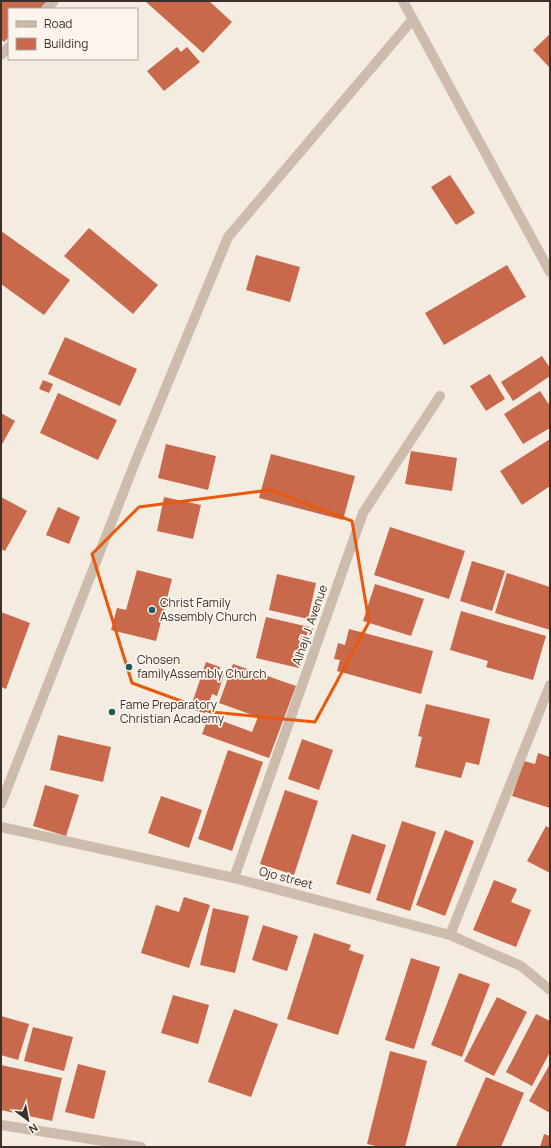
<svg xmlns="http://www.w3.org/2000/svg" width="551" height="1148" viewBox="0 0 551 1148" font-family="Manrope,sans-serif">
<rect width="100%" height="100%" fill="#f4ebe1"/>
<g fill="#c8694b">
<path d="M1,1H49L40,9H9V37L4,42L1,39Z"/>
<path d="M145,1H209L232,22L203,53Z"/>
<path d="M550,34V68L533,50Z"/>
<path d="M177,47L181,52L187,47L200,62L164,91L147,71Z"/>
<path d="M450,175L475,213L456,225L431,187Z"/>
<path d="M89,228L158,285L133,314L64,256Z"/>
<path d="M1,231L70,280L44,315L1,284Z"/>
<path d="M256,255L300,267L290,302L246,290Z"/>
<path d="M507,265L526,297L444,345L425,313Z"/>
<path d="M65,337L137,369L120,406L48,374Z"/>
<path d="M542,356L550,368V376L513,401L501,382Z"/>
<path d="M490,374L505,399L486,411L470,386Z"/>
<path d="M43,380L53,384L49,393L39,389Z"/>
<path d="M540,391L550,406V428L523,444L504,414Z"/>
<path d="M58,393L117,420L98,460L40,433Z"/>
<path d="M1,413L15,421L1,446Z"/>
<path d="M550,439V486L522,505L500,471Z"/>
<path d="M166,444L216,456L208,490L158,478Z"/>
<path d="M411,451L457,458L452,491L405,484Z"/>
<path d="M271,454L355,476L343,520L259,498Z"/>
<path d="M1,497L27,511L5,551L1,549Z"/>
<path d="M164,497L201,505L193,539L157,531Z"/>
<path d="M58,507L80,517L69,544L46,535Z"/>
<path d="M390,527L465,551L449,599L374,575Z"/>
<path d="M472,561L505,571L492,611L460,601Z"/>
<path d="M137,570L172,579L156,641L111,630L117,608L126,610Z"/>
<path d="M507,573L550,587V630L495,613Z"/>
<path d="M277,574L316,583L308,619L269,610Z"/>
<path d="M375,584L424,599L411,636L363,621Z"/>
<path d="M461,611L546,636L533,680L486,667L488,661L450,650Z"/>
<path d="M1,612L30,623L6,689L1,687Z"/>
<path d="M266,617L309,627L299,668L256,658Z"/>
<path d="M349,629L433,651L421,694L337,671L340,660L334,659L338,643L345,645Z"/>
<path d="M206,662L220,667L219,672L224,674L217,696L212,694L205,713L190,709Z"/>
<path d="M233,664L296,686L269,758L202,734L209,716L252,732L258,717L219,703Z"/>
<path d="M426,704L490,719L479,765L466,762L461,778L415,767L422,737L418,736Z"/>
<path d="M58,735L111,747L103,782L50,770Z"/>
<path d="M302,739L333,750L319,790L288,779Z"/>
<path d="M228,750L263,762L232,851L198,839Z"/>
<path d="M538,753L550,757V808L512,796L524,761L535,764Z"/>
<path d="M45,785L79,795L66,836L33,826Z"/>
<path d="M285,790L318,801L294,875L260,864Z"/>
<path d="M161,796L202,810L189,848L148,833Z"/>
<path d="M402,821L436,832L410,911L376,900Z"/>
<path d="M546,826L550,828V873L527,861Z"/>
<path d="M445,830L474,841L445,916L416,905Z"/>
<path d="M352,834L386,845L370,894L336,884Z"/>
<path d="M494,880L517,889L511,902L531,910L516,947L473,930Z"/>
<path d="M184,897L210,905L189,968L141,953L156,905L179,912Z"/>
<path d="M213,908L249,916L235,973L200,965Z"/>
<path d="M263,925L298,936L287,971L252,960Z"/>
<path d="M314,933L351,945L349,950L364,955L338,1035L287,1019Z"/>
<path d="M411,958L440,967L414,1049L385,1040Z"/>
<path d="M459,973L490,984L462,1057L431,1045Z"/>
<path d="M173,995L209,1005L198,1044L161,1033Z"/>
<path d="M497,997L527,1012L494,1076L464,1061Z"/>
<path d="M234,1009L278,1024L251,1097L208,1082Z"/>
<path d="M536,1014L550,1021V1052L532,1086L506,1072Z"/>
<path d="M1,1016L29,1024L18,1060L1,1055Z"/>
<path d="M33,1027L73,1037L64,1071L24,1061Z"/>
<path d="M390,1051L427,1061L405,1147H380L367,1144Z"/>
<path d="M78,1064L106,1071L94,1119L65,1112Z"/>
<path d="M550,1064V1113L529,1101Z"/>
<path d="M1,1065L62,1078L52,1121L1,1110Z"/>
<path d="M486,1077L524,1093L501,1147H458L456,1146Z"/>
<path d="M544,1134L550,1136V1147H540Z"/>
</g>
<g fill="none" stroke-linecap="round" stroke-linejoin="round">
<g stroke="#cdbbac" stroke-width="10">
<path d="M403,1L550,272"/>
<path d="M46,9L54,1"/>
<path d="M1,55L9,47"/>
<path d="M1,804L136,460L228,237L413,19"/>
<path d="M1,827L234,878L450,935L521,966L550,990"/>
<path d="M234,878L363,513L440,396"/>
<path d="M450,935L550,685"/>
<path d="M1,1125L141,1147"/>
</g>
</g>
<path fill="none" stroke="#e8590c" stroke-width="3" stroke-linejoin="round" d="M270,490L352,521L369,622L315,722L211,712L132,683L92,554L139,507Z"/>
<g fill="#1f5a5e" stroke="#fbf5ee" stroke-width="1.5">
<circle cx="152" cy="610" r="4"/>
<circle cx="129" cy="667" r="4"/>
<circle cx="112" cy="712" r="4"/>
</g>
<g text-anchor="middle" stroke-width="3.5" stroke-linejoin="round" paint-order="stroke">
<g font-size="12" fill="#3b302b" stroke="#fbf5ee" text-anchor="start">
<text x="160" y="607">Christ Family<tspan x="160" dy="14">Assembly Church</tspan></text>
<text x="137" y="664">Chosen<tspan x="137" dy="14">familyAssembly Church</tspan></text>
<text x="120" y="709">Fame Preparatory<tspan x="120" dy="14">Christian Academy</tspan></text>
</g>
<g font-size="12" fill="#3b302b" stroke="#fbf5ee">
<text transform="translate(310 625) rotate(-71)" y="4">Alhaji J. Avenue</text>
<text transform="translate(286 878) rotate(15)" y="4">Ojo street</text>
</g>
</g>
<rect width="551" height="1148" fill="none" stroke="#3b302b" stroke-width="4"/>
<rect x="8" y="8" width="130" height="52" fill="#fbf5ee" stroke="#aea6a0"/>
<rect x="16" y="21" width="20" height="6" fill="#cdbbac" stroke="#aea6a0"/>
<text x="44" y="28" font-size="12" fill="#3b302b">Road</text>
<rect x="16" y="38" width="20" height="12" fill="#c8694b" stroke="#aea6a0"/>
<text x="44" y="48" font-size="12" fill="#3b302b">Building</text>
<g transform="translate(28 1120) rotate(148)" stroke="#fbf5ee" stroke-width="3" paint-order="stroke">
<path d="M0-3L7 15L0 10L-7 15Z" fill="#3b302b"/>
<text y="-6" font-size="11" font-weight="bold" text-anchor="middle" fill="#3b302b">N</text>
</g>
</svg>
